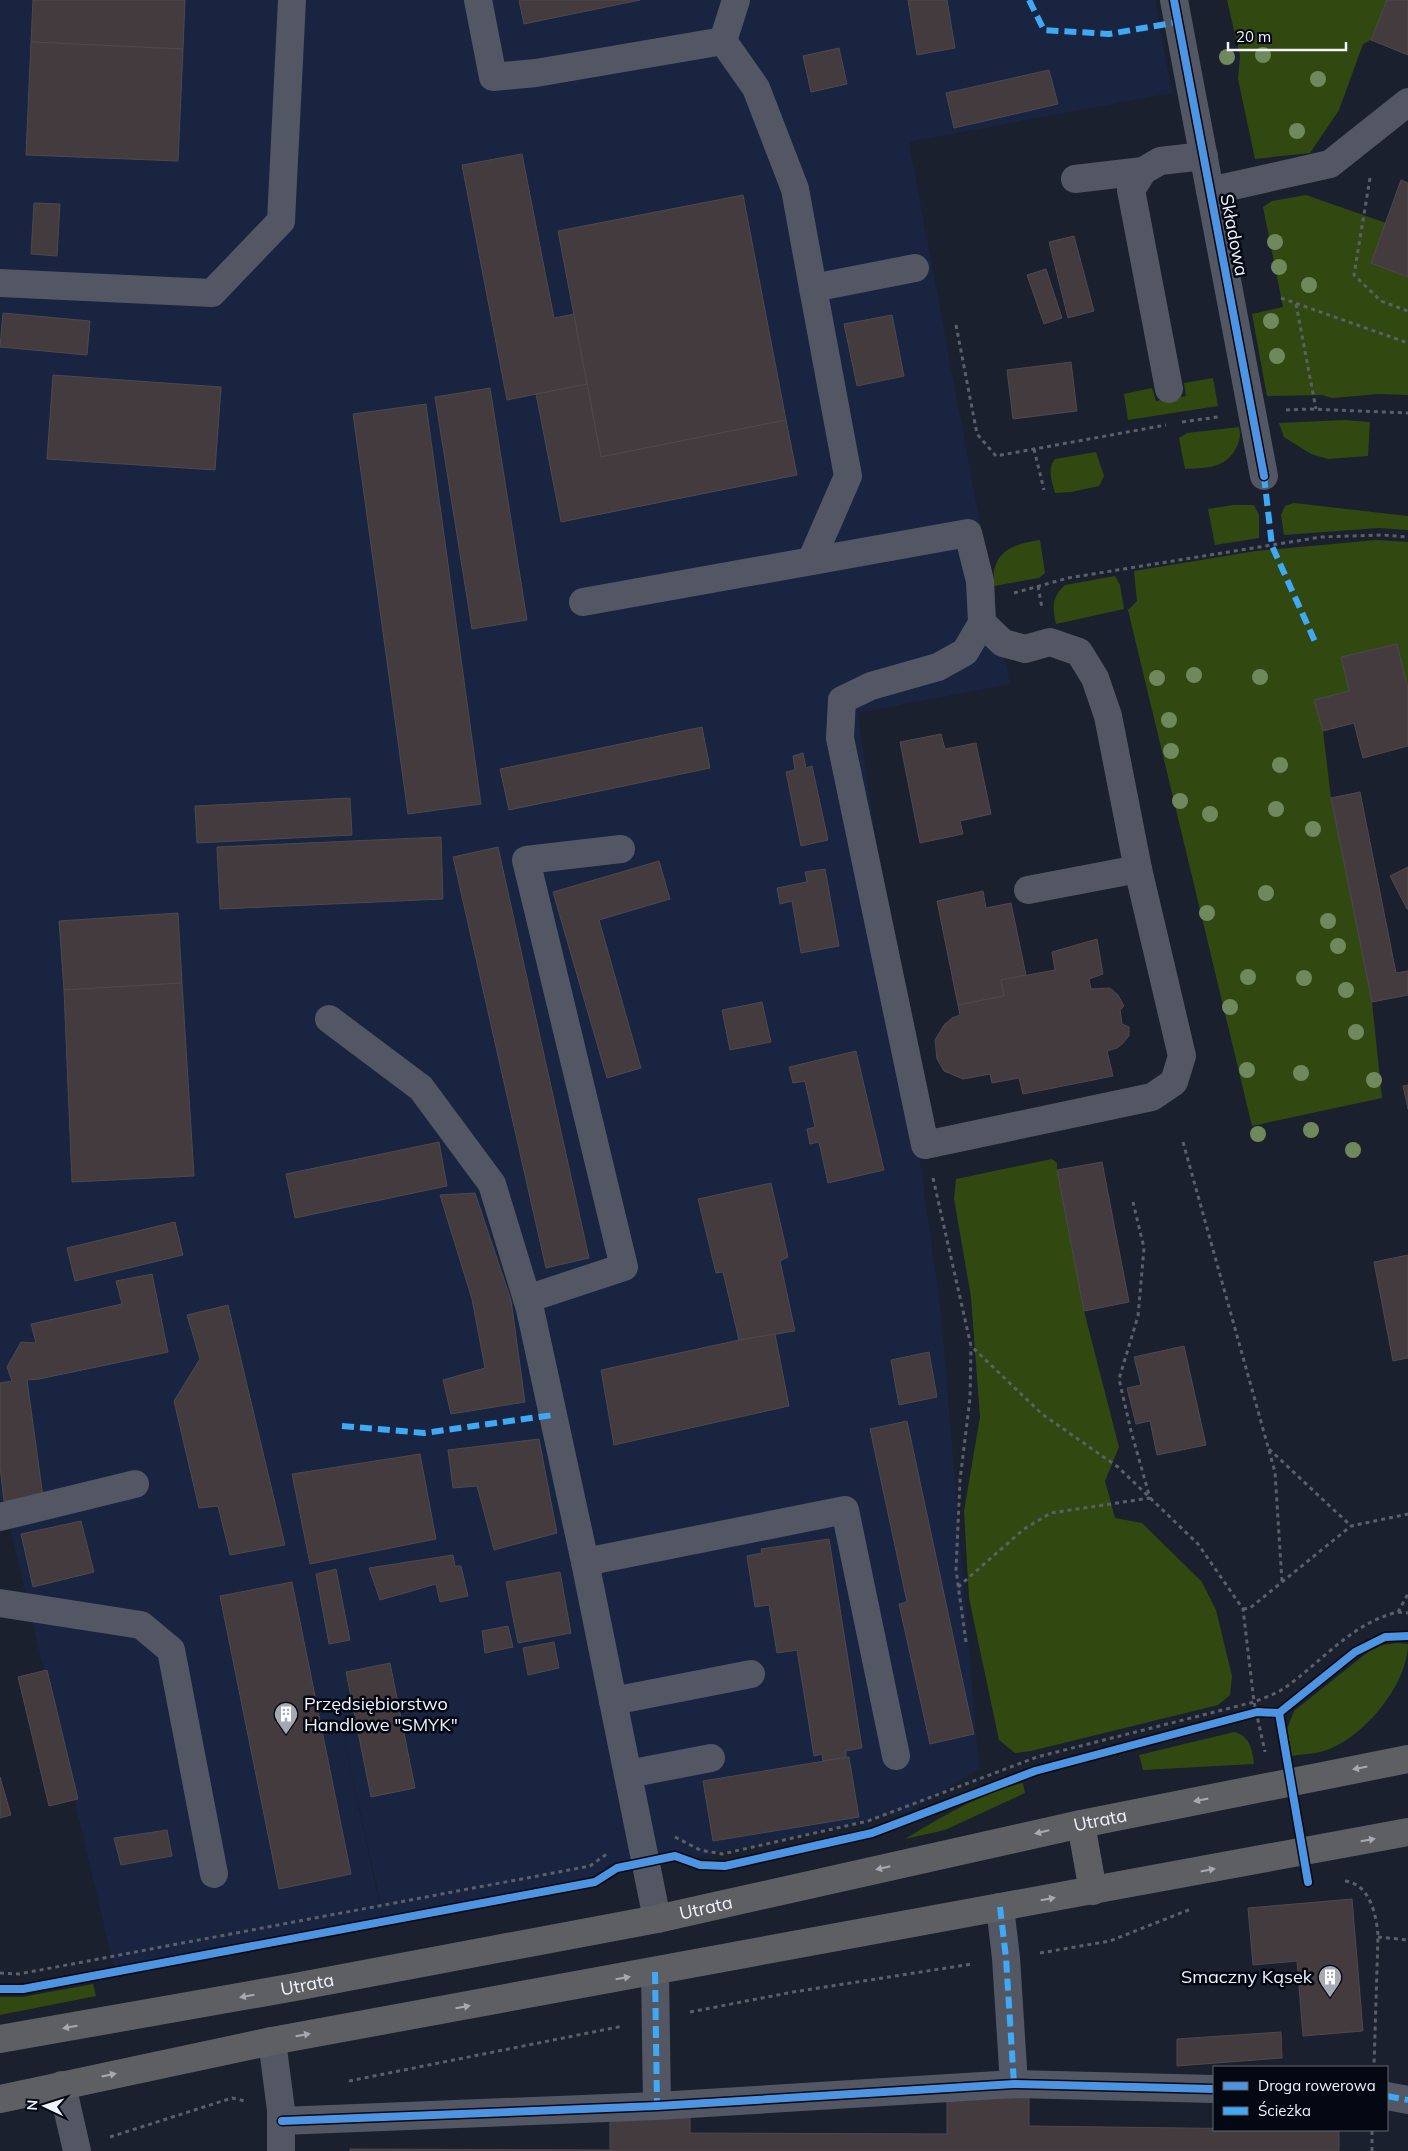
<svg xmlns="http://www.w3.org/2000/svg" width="1408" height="2151" viewBox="0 0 1408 2151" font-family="Mulish,sans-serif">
<rect width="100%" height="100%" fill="#1a202d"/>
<path fill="#182440" d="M0,0H1155L1172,93L909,142L1010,684L858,713L941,1312L979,1769L908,1812L385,1924L333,1688L384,1925L114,1968L6,1510H0Z"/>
<g fill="#314910">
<path d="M1227,0H1388L1371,40L1363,44L1339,110L1310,153L1255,159L1238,79L1240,56Z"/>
<path d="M1306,195L1386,223L1371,263L1408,277V395L1379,394L1332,398L1322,395L1267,396L1252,314L1283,307L1263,207L1272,201Z"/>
<path d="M1213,378L1218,406L1128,420L1124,394L1152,388L1156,401L1186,396L1184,383Z"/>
<path d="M1344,420L1370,422L1368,456L1328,459L1311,454L1284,437L1279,423Z"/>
<path d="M1239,427C1241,436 1240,441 1235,450C1224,469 1205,468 1185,469L1179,438L1187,433Z"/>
<path d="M1096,452L1104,476L1099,486L1071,492L1055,493C1052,481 1047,469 1055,459Z"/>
<path d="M1294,503L1408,516V530L1378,528L1284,535L1281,515L1285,506Z"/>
<path d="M1233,505H1254L1259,515V538L1215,545L1208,509Z"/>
<path d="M1040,540L1045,573L1039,578L994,586C990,553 1011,544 1040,540Z"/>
<path d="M1376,540L1408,542V689L1396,644L1341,657L1349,691L1315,700L1323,731L1331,798L1372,1002L1382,1098L1252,1126L1128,610L1137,601L1134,571L1256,551Z"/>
<path d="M1115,576L1120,585L1124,609L1056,624C1052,607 1052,597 1065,585Z"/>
<path d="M1052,1159L1057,1163V1170L1084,1311L1119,1447L1105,1481L1115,1518L1142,1523L1202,1582L1216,1610L1232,1676L1230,1695L1218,1705L1031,1751L1015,1753L999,1740L969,1598L964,1511L980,1417L971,1297L954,1199L956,1179Z"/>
<path d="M1397,1643L1408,1644C1408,1684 1364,1737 1327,1750C1316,1754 1303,1754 1292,1756L1287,1729L1294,1711L1368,1652L1382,1645Z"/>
<path d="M1234,1732C1250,1736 1252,1749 1254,1764L1143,1770L1139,1755Z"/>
<path d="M1023,1783L1025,1793L945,1830L905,1839C941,1817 981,1793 1023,1783Z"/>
<path d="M93,1984L96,1996L0,2015V1997H22Z"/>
</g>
<g fill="#443b3f" stroke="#4d494d">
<path d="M33,0H185L183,49L31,42Z"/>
<path d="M519,0H640L524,24Z"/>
<path d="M908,0H947L955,48L917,55Z"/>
<path d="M1387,0H1408V55L1371,40Z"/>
<path d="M31,42L183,49L178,161L26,155Z"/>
<path d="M839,48L847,84L811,92L803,56Z"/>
<path d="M1049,70L1058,104L954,128L946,93Z"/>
<path d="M522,154L554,318L574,314L587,384L507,400L462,165Z"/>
<path d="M1401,180L1408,183V277L1371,263Z"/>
<path d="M743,195L786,420L601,457L558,231Z"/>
<path d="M34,203L60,204L57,256L31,254Z"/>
<path d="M1074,236L1094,311L1068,318L1049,242Z"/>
<path d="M1046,269L1062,318L1044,324L1027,275Z"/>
<path d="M3,313L90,321L87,355L0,347Z"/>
<path d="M892,315L904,376L857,386L844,324Z"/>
<path d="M1071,362L1077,411L1013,419L1007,370Z"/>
<path d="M53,375L221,387L215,470L47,459Z"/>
<path d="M587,384L601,457L786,420L797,475L561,522L536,394Z"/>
<path d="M490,388L527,620L472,629L435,397Z"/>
<path d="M426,404L481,804L408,814L353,414Z"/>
<path d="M1397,644L1408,689V746L1363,758L1354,723L1323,731L1314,700L1349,691L1341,657Z"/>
<path d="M702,727L710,768L509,810L500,769Z"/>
<path d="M941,734L945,749L976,743L991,814L960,821L963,834L920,843L900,742Z"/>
<path d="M803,753L806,768L812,766L828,840L801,846L786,772L795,770L793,756Z"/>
<path d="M1360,792L1396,973L1408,971V995L1372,1002L1331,798Z"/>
<path d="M350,798L352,835L197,843L195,806Z"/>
<path d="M441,837L443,899L220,909L217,847Z"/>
<path d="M498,847L589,1258L546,1268L453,857Z"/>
<path d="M659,861L670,899L599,920L641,1068L607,1078L553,892Z"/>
<path d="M1408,867V909H1407L1390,876Z"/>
<path d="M825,869L839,946L801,953L792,901L780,904L777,888L807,882L805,872Z"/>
<path d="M983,891L986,908L1011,903L1026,975L1001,980L1004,996L958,1005L937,901Z"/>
<path d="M178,913L182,983L64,990L59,921Z"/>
<path d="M1097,939L1103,974L1089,979L1091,989L1110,988L1118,995L1124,1006L1120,1010L1122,1024L1129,1027V1036L1122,1044L1117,1048L1107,1051L1113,1076L1023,1094L1019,1078L992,1083L990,1074L963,1079L944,1071L937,1059L935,1040L944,1025L952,1018L960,1015L958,1005L1004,996L1001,980L1055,970L1052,952Z"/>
<path d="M182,983L194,1176L72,1182L64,990Z"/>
<path d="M762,1002L771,1042L730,1050L722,1010Z"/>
<path d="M856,1051L884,1170L828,1183L819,1142L810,1144L807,1129L815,1127L805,1081L793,1083L789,1067Z"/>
<path d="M1408,1085V1109L1403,1086Z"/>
<path d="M439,1142L447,1186L295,1218L286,1174Z"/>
<path d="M1102,1162L1129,1302L1084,1311L1057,1170Z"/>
<path d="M771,1183L788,1257L780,1261L795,1331L739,1340L723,1272L716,1273L698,1199Z"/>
<path d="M475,1193L511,1300L525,1402L451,1414L443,1380L485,1368L472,1299L440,1195Z"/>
<path d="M175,1222L183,1255L75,1281L67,1248Z"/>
<path d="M1408,1255V1358L1393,1361L1374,1262Z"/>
<path d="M152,1274L168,1352L39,1379L27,1380L43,1497L4,1501L0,1467V1383L12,1381L7,1367L21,1342L36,1343L31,1324L122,1304L116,1281Z"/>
<path d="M228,1305L285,1545L230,1555L218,1506L199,1508L174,1401L200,1359L187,1315Z"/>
<path d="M775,1334L789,1406L614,1445L601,1370L739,1340Z"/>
<path d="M1184,1346L1206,1445L1157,1455L1150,1421L1136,1424L1127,1388L1141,1385L1134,1357Z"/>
<path d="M929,1352L937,1397L899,1405L891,1360Z"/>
<path d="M907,1421L974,1734L930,1744L899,1604L907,1602L870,1429Z"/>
<path d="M539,1439L557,1533L494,1550L477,1486L453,1488L448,1450Z"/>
<path d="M420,1454L436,1539L310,1564L292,1474Z"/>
<path d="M81,1521L94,1572L33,1587L21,1534Z"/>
<path d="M829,1539L862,1748L846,1751V1757L823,1761L822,1754L814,1756L797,1650L777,1653L769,1605L755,1607L747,1556L762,1553L761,1549Z"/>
<path d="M453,1555L455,1566H461L468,1596L440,1602L436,1584L380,1600L369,1568Z"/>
<path d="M336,1569L350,1640L329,1644L316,1574Z"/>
<path d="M560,1572L571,1633L518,1643L506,1582Z"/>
<path d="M292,1582L351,1874L279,1889L220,1596Z"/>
<path d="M508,1626L513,1647L485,1653L482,1631Z"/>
<path d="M554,1642L559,1668L528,1675L523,1648Z"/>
<path d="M390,1663L415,1788L371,1797L346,1672Z"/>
<path d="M47,1670L78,1799L49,1806L18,1677Z"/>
<path d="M849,1757L859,1817L713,1841L703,1781Z"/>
<path d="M0,1777L11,1815L0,1818Z"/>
<path d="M167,1830L172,1856L121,1865L114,1838Z"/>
<path d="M1352,1899L1363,2031L1303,2036L1297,1961L1253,1965L1248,1908Z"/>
<path d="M1281,2032L1282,2058L1177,2066V2039Z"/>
<path d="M947,2098H1029V2126L1339,2130V2151H350V2149L610,2150V2113H690V2133L947,2134Z"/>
</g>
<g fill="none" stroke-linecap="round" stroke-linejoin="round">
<g stroke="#5b5f68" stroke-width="3" stroke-dasharray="4 4" stroke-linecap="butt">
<path d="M1370,178L1354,275L1381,301L1408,311"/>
<path d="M1281,298L1408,343"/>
<path d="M1296,304L1316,409"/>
<path d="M956,325L977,434L996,456L1166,425"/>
<path d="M1286,410L1310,409L1408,413"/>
<path d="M1182,422L1218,417"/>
<path d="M1034,449L1044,490"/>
<path d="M1038,586L1042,608"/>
<path d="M1014,593L1068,578L1321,537L1383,535L1408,537"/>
<path d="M1183,1142L1275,1472L1282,1582"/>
<path d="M933,1178L971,1346L1042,1414L1118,1467L1198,1544L1243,1609L1254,1702L1265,1752"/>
<path d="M1269,1449L1351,1526"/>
<path d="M958,1587L1024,1529L1051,1513L1150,1498L1131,1431L1119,1379L1138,1316L1144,1248L1133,1202"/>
<path d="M1243,1609L1250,1608L1351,1526L1408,1514"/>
<path d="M1398,1612L1408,1613"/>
<path d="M966,1642L956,1570L960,1480L970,1398L971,1347"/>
<path d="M675,1837L700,1850L722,1854L868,1821L1037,1757L1254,1702C1263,1698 1274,1695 1283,1689C1321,1663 1351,1623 1398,1612L1408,1594"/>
<path d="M1345,1881C1370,1884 1377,1916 1378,1937L1374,2065"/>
<path d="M1378,1937L1408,1940"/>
<path d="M1040,1953L1110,1941L1191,1909"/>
<path d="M0,1973L19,1974L590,1866L608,1853"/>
<path d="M690,2012L793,1992L972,1964"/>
<path d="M349,2081L623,2026"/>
<path d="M110,2137L232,2098L245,2101"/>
<path d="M1372,2151V2130"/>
</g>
<g stroke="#525763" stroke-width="28">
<path d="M478,0L493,77L536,73L723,41L756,88L795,189L813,288"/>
<path d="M1174,0L1264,476"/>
<path d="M723,41L736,0"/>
<path d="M1075,179L1143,171"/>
<path d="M1210,191L1330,164L1408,102"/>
<path d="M0,283L212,293L281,221L292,0"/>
<path d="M1169,389L1131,190L1143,171L1160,161L1204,156"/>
<path d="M811,561L848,476L813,288L915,268"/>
<path d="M583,602L968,533L980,581L982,623L965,652L938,667L871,686L842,700L840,738L925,1145L1152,1097L1174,1082L1182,1056L1138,869L1108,716L1095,678L1079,652L1050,642L1025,649L1003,643L982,623"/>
<path d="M1028,890L1138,869"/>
<path d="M329,1019L421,1088L492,1184L530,1309L585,1562L657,1919"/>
<path d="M527,1299L624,1267L526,860L621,849"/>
<path d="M0,1517L135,1484"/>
<path d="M585,1562L845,1510L896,1756"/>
<path d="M0,1603L141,1625L171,1650L214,1874"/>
<path d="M613,1701L751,1674"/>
<path d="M628,1774L711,1758"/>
<path d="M1000,1907L1006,1958L1014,2084"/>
<path d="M655,1972L657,2106"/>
<path d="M272,2041L281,2110V2151"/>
<path d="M62,2085L77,2151"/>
<path d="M1387,2096L1408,2100"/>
<path d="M282,2121L657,2106L1014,2084L1214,2089"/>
</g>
<g stroke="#5e5f63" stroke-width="28">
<path d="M1081,1824L1093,1891"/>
<path id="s1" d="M0,2039L295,1987L657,1919L1081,1824L1408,1759"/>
<path d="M0,2099L272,2041L1408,1832"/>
</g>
<g stroke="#3fa9f5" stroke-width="6" stroke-dasharray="12 6" stroke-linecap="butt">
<path d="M1029,0L1044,30L1109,34L1178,22"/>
<path d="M1264,476L1272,546L1317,646"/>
<path d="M342,1426L424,1433L553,1415"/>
<path d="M1000,1907L1006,1958L1014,2084"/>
<path d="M655,1972L657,2106"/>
<path d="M1387,2096L1408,2100"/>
</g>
<g stroke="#040812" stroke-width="11">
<g id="cycleway">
<path d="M1174,0L1264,476"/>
<path d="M1279,1713L1308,1882"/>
<path d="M0,1989H23L595,1882L617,1868L675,1856L700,1865L725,1866L872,1833L1035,1771L1257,1712L1279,1713L1355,1652L1385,1637L1408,1636"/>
<path d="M282,2121L657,2106L1014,2084L1214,2089"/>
</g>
</g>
<use href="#cycleway" stroke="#4d94e3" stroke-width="8"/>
</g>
<g fill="#6f895d">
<circle cx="1263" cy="55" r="8"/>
<circle cx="1227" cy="57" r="8"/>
<circle cx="1318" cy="79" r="8"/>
<circle cx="1297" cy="131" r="8"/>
<circle cx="1275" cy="242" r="8"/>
<circle cx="1279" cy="267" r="8"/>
<circle cx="1309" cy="285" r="8"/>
<circle cx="1271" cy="321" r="8"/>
<circle cx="1277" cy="356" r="8"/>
<circle cx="1194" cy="675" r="8"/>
<circle cx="1260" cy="677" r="8"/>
<circle cx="1157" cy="678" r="8"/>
<circle cx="1169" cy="720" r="8"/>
<circle cx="1171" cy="751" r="8"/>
<circle cx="1280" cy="765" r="8"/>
<circle cx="1180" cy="801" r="8"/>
<circle cx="1276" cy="809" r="8"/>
<circle cx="1210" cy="814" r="8"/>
<circle cx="1313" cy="829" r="8"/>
<circle cx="1266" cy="893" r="8"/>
<circle cx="1207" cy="913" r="8"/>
<circle cx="1328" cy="921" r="8"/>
<circle cx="1338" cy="946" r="8"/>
<circle cx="1248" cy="977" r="8"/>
<circle cx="1304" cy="978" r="8"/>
<circle cx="1346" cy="990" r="8"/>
<circle cx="1230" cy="1007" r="8"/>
<circle cx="1356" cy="1032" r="8"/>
<circle cx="1247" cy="1070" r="8"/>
<circle cx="1301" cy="1073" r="8"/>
<circle cx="1374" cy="1080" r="8"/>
<circle cx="1311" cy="1130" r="8"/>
<circle cx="1258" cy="1134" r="8"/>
<circle cx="1353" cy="1150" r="8"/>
</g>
<defs><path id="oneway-solid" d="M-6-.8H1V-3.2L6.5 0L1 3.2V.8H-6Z" transform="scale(1.25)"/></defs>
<g fill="#a6a9b0">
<use href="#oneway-solid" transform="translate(1360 1768) rotate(169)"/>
<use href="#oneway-solid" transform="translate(1201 1800) rotate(169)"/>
<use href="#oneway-solid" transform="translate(1042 1832) rotate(167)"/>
<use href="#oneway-solid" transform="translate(1368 1840) rotate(-10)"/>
<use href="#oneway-solid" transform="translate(883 1868) rotate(167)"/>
<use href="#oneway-solid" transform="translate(1208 1870) rotate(-11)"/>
<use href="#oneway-solid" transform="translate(1048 1899) rotate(-10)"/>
<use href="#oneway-solid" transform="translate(623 1978) rotate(-10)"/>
<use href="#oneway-solid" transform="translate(247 1996) rotate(170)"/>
<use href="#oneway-solid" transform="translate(463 2007) rotate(-10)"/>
<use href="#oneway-solid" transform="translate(70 2027) rotate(170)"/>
<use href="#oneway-solid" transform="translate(303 2035) rotate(-10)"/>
<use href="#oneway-solid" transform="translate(109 2075) rotate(-12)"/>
</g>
<defs>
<g id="building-pin" transform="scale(1.25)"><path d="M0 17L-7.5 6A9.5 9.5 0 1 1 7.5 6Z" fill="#a4a9b4" stroke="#040812"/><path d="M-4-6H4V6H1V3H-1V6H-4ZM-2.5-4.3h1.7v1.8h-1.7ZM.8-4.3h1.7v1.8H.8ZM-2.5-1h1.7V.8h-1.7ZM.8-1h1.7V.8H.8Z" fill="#fff"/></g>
</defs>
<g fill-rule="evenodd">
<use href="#building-pin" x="286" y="1714"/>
<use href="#building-pin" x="1330" y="1977"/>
</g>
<g text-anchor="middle" stroke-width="5" stroke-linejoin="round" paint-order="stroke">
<g font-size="18" fill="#eef3fd" stroke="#040812">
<text transform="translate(1234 235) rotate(79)" y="6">Składowa</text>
<text dy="6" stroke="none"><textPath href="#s1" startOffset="1122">Utrata</textPath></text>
<text dy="6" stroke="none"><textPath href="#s1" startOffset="718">Utrata</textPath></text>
<text dy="6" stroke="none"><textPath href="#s1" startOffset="312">Utrata</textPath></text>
</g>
<g font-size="18" fill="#eef3fd" stroke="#040812" text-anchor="start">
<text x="304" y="1710">Przędsiębiorstwo<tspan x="304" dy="21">Handlowe "SMYK"</tspan></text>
<text x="1312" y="1983" text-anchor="end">Smaczny Kąsek</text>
</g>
</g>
<rect x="1213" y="2066" width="175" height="65" fill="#040812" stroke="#626670"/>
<rect x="1223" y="2082" width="25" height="8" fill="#4d94e3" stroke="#626670"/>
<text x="1258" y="2091" font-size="15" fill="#eef3fd">Droga rowerowa</text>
<rect x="1223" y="2107" width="25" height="8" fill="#3fa9f5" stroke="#626670"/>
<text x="1258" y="2116" font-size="15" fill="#eef3fd">Ścieżka</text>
<g transform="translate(45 2106) rotate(274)" stroke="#040812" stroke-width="4" paint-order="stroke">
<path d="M0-4L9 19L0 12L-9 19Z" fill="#eef3fd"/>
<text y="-8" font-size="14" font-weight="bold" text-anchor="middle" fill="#eef3fd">N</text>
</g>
<path d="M1228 42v8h118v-8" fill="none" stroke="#eef3fd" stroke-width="2.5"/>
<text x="1236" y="42" font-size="15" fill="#eef3fd" stroke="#040812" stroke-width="4" paint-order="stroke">20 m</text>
</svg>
